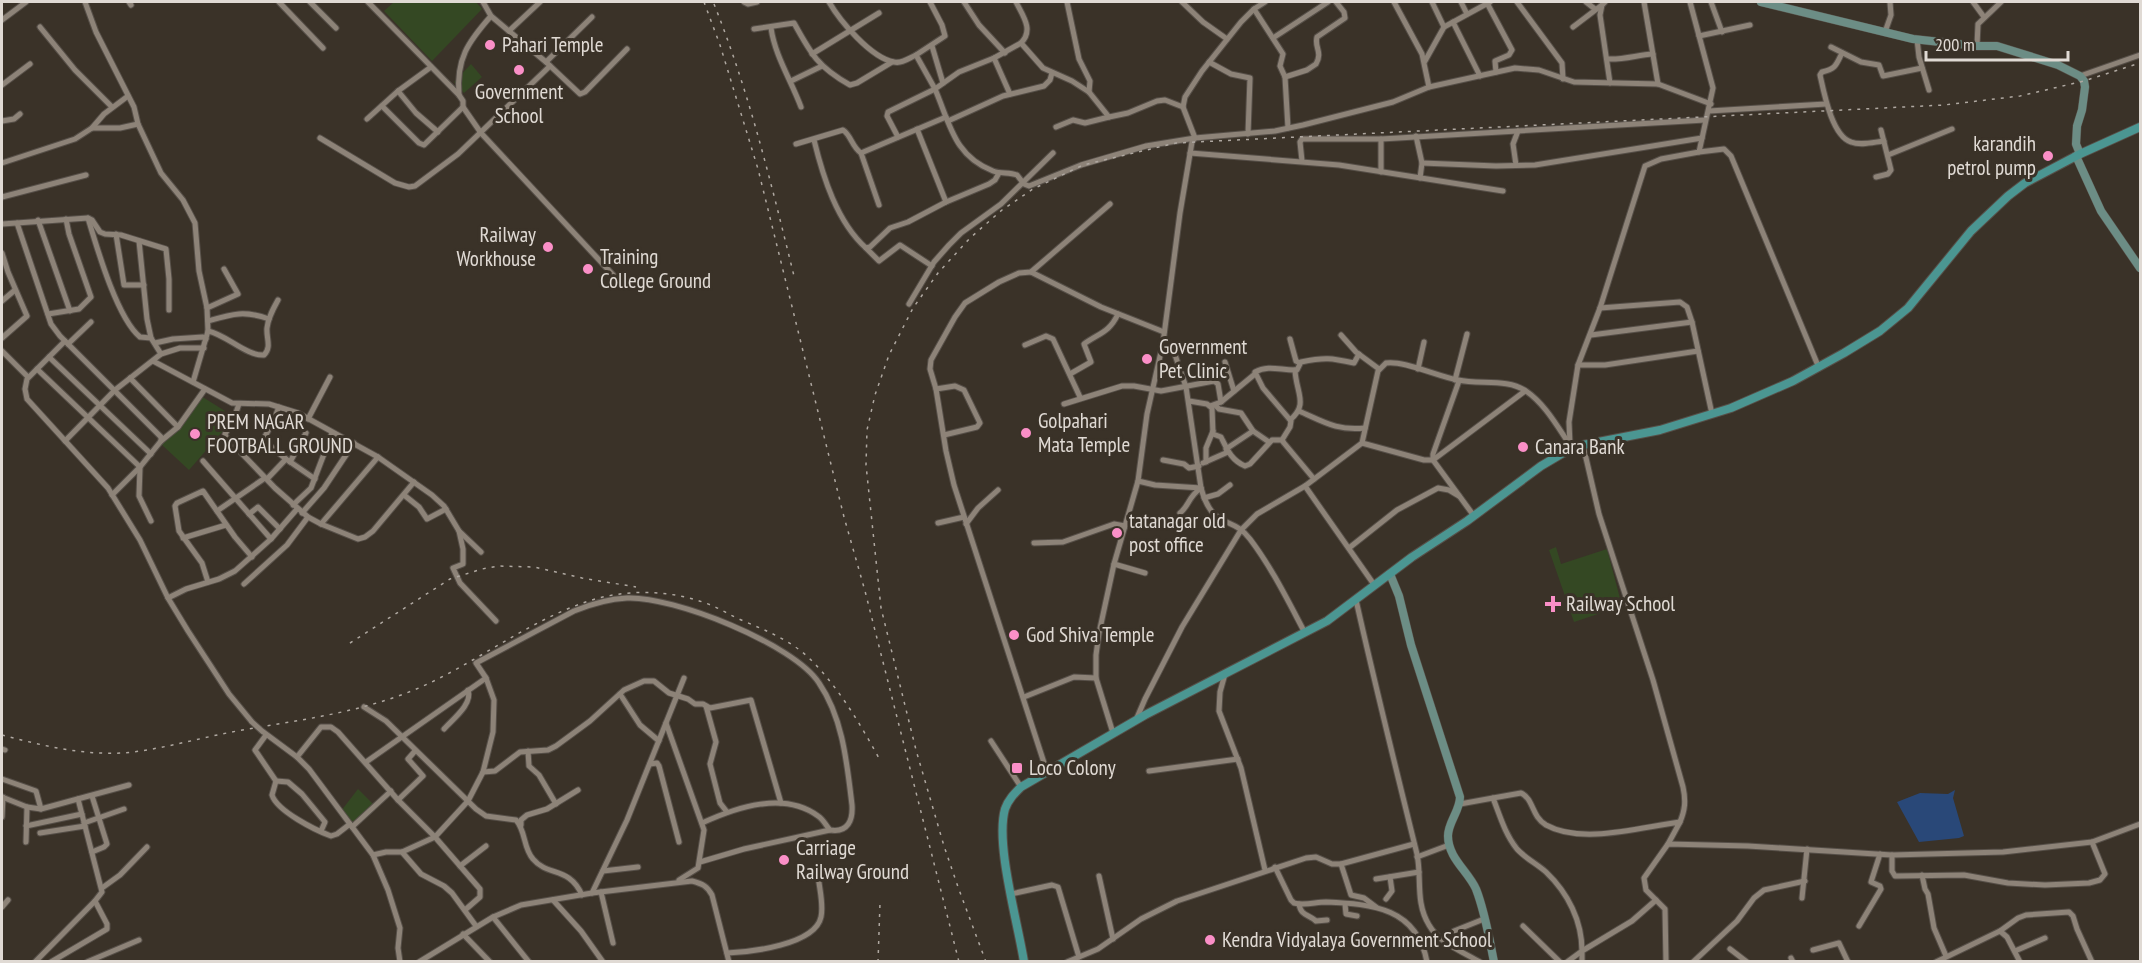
<svg xmlns="http://www.w3.org/2000/svg" width="2142" height="963" viewBox="0 0 2142 963" font-family="'PT Sans Narrow',sans-serif">
<rect width="100%" height="100%" fill="#3a3228"/>
<g fill="#344823">
<path d="M394,2H476L482,9L432,61L384,11Z"/>
<path d="M471,64L482,77L464,93L454,82Z"/>
<path d="M201,396L225,411L223,415L230,423L189,470L161,444Z"/>
<path d="M1556,547L1561,564L1607,549L1622,606L1574,622L1549,550Z"/>
<path d="M358,789L373,804L351,824L341,811Z"/>
</g>
<path fill="#294878" d="M1955,790L1953,798L1964,836L1959,838L1919,842L1897,802L1920,793L1948,794Z"/>
<g fill="none" stroke-linecap="round" stroke-linejoin="round">
<g stroke="#564f48" stroke-width="7">
<g id="street">
<path d="M85,2L96,32L134,107L138,124L161,173L183,200L195,223L199,271L207,308L208,331L193,382"/>
<path d="M129,2L131,5"/>
<path d="M279,2L323,48"/>
<path d="M310,2L336,28"/>
<path d="M368,2L459,95L463,101V107L424,145L419,143L382,106"/>
<path d="M483,2L491,16L546,62L580,94L585,92L627,49"/>
<path d="M744,2L748,4L757,2"/>
<path d="M829,2C840,21 871,58 894,62C902,64 909,58 916,55L935,89L959,72L994,58L1021,43L1043,68L1072,81L1089,92L1109,117L1128,113L1157,101L1165,100L1183,107"/>
<path d="M964,2L979,25L1005,53"/>
<path d="M1016,2C1023,16 1034,30 1021,43"/>
<path d="M1067,2L1079,59L1090,81L1089,92"/>
<path d="M1182,2L1203,22L1227,39"/>
<path d="M1394,2L1422,54L1429,87"/>
<path d="M1432,2L1444,27"/>
<path d="M1461,2L1467,14"/>
<path d="M1517,2L1562,63L1563,79"/>
<path d="M1586,2L1595,9"/>
<path d="M1605,2L1602,5L1600,15L1610,83"/>
<path d="M1644,2L1658,84"/>
<path d="M1711,2L1722,32"/>
<path d="M1973,2L1984,17"/>
<path d="M1487,3L1512,50L1509,55L1495,61L1496,72"/>
<path d="M1254,9L1283,54L1280,66L1285,77L1288,128"/>
<path d="M2,20L26,2"/>
<path d="M1453,22L1480,76"/>
<path d="M40,27L75,70L112,107"/>
<path d="M1573,27L1602,5"/>
<path d="M771,28C775,56 791,80 801,107"/>
<path d="M754,29L794,23C811,54 818,67 850,85L857,83L892,62"/>
<path d="M509,31L540,2"/>
<path d="M1885,32L1891,15L1890,2"/>
<path d="M1699,36L1750,25"/>
<path d="M1273,38L1328,2"/>
<path d="M1917,39L1919,57L1929,90"/>
<path d="M932,46L943,83"/>
<path d="M1977,46L1978,24L2001,2"/>
<path d="M1831,47L1861,62L1879,65L1883,76L1922,68"/>
<path d="M1842,53C1836,65 1836,69 1822,72L1820,75C1824,93 1832,136 1851,142C1861,146 1874,142 1884,141"/>
<path d="M812,54L879,13"/>
<path d="M916,55L945,36L942,25L930,2"/>
<path d="M994,58L1010,94"/>
<path d="M1607,59C1624,60 1637,55 1653,54"/>
<path d="M1425,61L1444,27L1490,2"/>
<path d="M546,62L592,17"/>
<path d="M1209,62L1231,74L1250,78L1248,134"/>
<path d="M2080,76L2140,55"/>
<path d="M1285,77L1307,70L1316,64C1323,52 1314,47 1317,37L1345,18L1344,12L1336,2"/>
<path d="M791,81L822,66"/>
<path d="M2,85L30,64"/>
<path d="M398,91L416,113L438,132"/>
<path d="M459,95C456,59 468,42 491,16"/>
<path d="M463,107L481,133L615,277"/>
<path d="M1709,111L1826,104"/>
<path d="M367,119L398,91L431,67"/>
<path d="M2,121L14,119L20,114"/>
<path d="M948,121L1003,96L1044,86L1050,80L1052,73"/>
<path d="M1056,127L1073,120L1085,123L1109,117"/>
<path d="M92,128H120L138,124"/>
<path d="M917,129L946,202"/>
<path d="M1416,136L1422,163L1420,178"/>
<path d="M898,137L887,116L888,112L935,89C950,124 954,156 993,171C1001,174 1009,172 1017,175L1024,184L1029,186L1081,165L1146,146L1195,138L1275,131L1303,125L1393,102L1429,87L1515,68L1539,70L1574,82L1658,84L1711,104"/>
<path d="M320,138L395,183L409,187L415,186L458,154L550,66"/>
<path d="M1381,139V172"/>
<path d="M814,140C823,177 837,222 866,248L870,247L890,228L908,222L946,202L989,184L995,180L999,173"/>
<path d="M796,144L843,130C851,135 852,147 861,153L946,117"/>
<path d="M1699,152L1724,149L1731,156L1819,368"/>
<path d="M861,153L879,205"/>
<path d="M1190,153L1339,165L1503,191"/>
<path d="M1888,155L1952,129"/>
<path d="M1302,161L1300,142L1302,139H1381L1705,120"/>
<path d="M2,163L75,139L92,128L104,114L128,96"/>
<path d="M1422,163L1496,166L1535,165L1702,138"/>
<path d="M1516,165L1513,144L1518,131"/>
<path d="M1876,177L1888,174L1891,170L1881,130"/>
<path d="M2,197L86,175"/>
<path d="M88,218C97,248 117,318 140,337L151,338L161,354"/>
<path d="M38,220L70,311"/>
<path d="M17,223L51,324L60,336L161,437V441L140,467L112,495"/>
<path d="M2,224L88,218L92,220L100,232L105,234L121,235L166,249L169,279V310"/>
<path d="M116,234L124,285H144"/>
<path d="M139,241L147,319L151,338"/>
<path d="M866,248L879,261L900,245L932,266"/>
<path d="M2,253L8,272L27,316L2,338"/>
<path d="M1031,272L1101,307L1164,332"/>
<path d="M2,301L15,290"/>
<path d="M909,304L934,262L949,245L961,233L1001,204L1053,153"/>
<path d="M207,308L238,294L224,269"/>
<path d="M1600,308L1680,302L1687,307L1692,322L1712,414"/>
<path d="M48,314L79,309L91,297L69,234L66,219"/>
<path d="M208,321C232,314 244,310 269,319"/>
<path d="M208,331C227,335 246,356 264,355C272,347 266,338 267,328C268,318 273,309 278,300"/>
<path d="M1341,335L1356,352L1379,369"/>
<path d="M1591,335L1692,322"/>
<path d="M1164,339L1172,346L1186,387L1201,488C1213,531 1231,514 1250,539C1272,568 1288,601 1305,633"/>
<path d="M1290,339L1296,361L1300,363"/>
<path d="M65,341L27,379L25,389L27,399L108,488L140,540L168,598L188,631L229,694L252,722"/>
<path d="M155,343L173,339L203,337L206,339"/>
<path d="M68,344L91,322"/>
<path d="M1025,345L1046,336L1053,339L1080,397"/>
<path d="M2,351L28,377"/>
<path d="M49,357L151,454"/>
<path d="M153,361L232,403L269,404L298,413L378,457L432,495L444,506L459,531L481,552"/>
<path d="M1225,362L1234,391"/>
<path d="M1578,365H1605L1698,351"/>
<path d="M37,369L140,467L139,496L151,521"/>
<path d="M1418,369L1424,342"/>
<path d="M1070,374L1091,362L1084,344C1099,333 1109,333 1118,314"/>
<path d="M130,378L178,427"/>
<path d="M1455,380L1467,334"/>
<path d="M1459,381L1433,454V460L1474,516"/>
<path d="M936,389L955,386L964,390L980,423L977,427L944,435"/>
<path d="M1189,401L1207,404L1212,408L1213,434L1221,437C1227,449 1231,460 1245,466L1250,464L1272,440H1282"/>
<path d="M239,404L233,421L225,434L226,437L275,488L308,517L321,524L358,539L365,537L373,531L414,482"/>
<path d="M1064,404L1122,386H1134L1161,391L1214,381L1218,384L1221,402"/>
<path d="M1215,405L1219,409L1241,413L1253,431"/>
<path d="M1210,406L1221,402L1255,374"/>
<path d="M279,407L273,422L263,440L286,459L315,479"/>
<path d="M1299,411C1324,422 1337,431 1365,428"/>
<path d="M308,419L330,377"/>
<path d="M1290,420C1309,404 1296,393 1295,370"/>
<path d="M65,441L115,390L161,354L180,348H204"/>
<path d="M161,441L178,427L205,389"/>
<path d="M1362,443L1424,460H1433L1525,391"/>
<path d="M1570,445L1569,422L1578,365L1600,308L1645,166L1661,159L1699,152L1713,88L1690,2"/>
<path d="M1583,445L1599,514L1653,680L1683,787C1686,801 1685,810 1680,822"/>
<path d="M1226,449L1253,431L1269,442"/>
<path d="M1163,460L1184,464L1189,468L1199,466"/>
<path d="M203,461L271,539"/>
<path d="M290,462L306,433"/>
<path d="M1206,462V448L1213,431"/>
<path d="M1203,463L1228,452"/>
<path d="M267,479L286,459"/>
<path d="M1314,479L1284,443L1282,440L1290,427L1291,421L1263,388L1255,372C1269,364 1282,371 1297,370L1301,362C1325,357 1331,358 1354,363L1359,354"/>
<path d="M1138,481L1155,485L1201,488"/>
<path d="M1305,486L1375,586"/>
<path d="M404,495L419,507L427,519L446,509"/>
<path d="M1204,498L1218,494L1230,485"/>
<path d="M293,505L311,488L332,433"/>
<path d="M217,511L265,478"/>
<path d="M302,513L324,488L354,443"/>
<path d="M1180,513C1189,506 1188,497 1201,488"/>
<path d="M249,514L258,507L280,529"/>
<path d="M938,523L964,517"/>
<path d="M321,524L378,457"/>
<path d="M966,524L978,508L998,490"/>
<path d="M459,531L463,549V564L453,568L460,583L496,621"/>
<path d="M183,538L226,525"/>
<path d="M1034,543L1063,542L1114,524L1125,526"/>
<path d="M1349,548L1397,510L1438,488L1449,490L1459,496"/>
<path d="M1114,564L1145,573"/>
<path d="M208,582L202,563L179,531L175,506L177,503L203,491L235,537L252,557"/>
<path d="M244,584L287,545L308,517"/>
<path d="M168,598L186,589L219,579L235,571L271,539L297,509"/>
<path d="M1356,600C1375,685 1396,769 1417,854C1422,878 1415,902 1429,925C1439,943 1463,952 1480,962"/>
<path d="M1225,674L1220,692L1219,711L1241,768L1265,870"/>
<path d="M620,694L640,725L659,741"/>
<path d="M1024,697L1074,677L1096,678"/>
<path d="M706,706L716,742L710,764L720,803L727,812"/>
<path d="M364,707L386,721L476,809L486,816L516,820C526,831 523,848 533,859C548,877 569,866 582,895"/>
<path d="M1136,720L1145,699L1182,627L1241,530L1257,514L1305,486L1362,443L1378,371L1386,363C1403,360 1439,377 1458,380C1480,385 1507,378 1526,391C1545,404 1557,426 1570,445"/>
<path d="M666,723L704,830L698,868L679,880"/>
<path d="M444,729C453,719 473,704 468,690"/>
<path d="M262,731L297,757L309,769L373,855L388,890L400,928L398,948L400,962"/>
<path d="M1113,733L1096,678V655L1099,633L1114,564L1138,481L1147,414L1163,343L1180,213L1192,142L1195,138L1183,107L1185,97L1202,71L1241,22L1254,9L1265,2"/>
<path d="M266,735L255,750L276,781L272,795C277,811 315,830 331,836L337,834L350,824"/>
<path d="M991,741L1021,787"/>
<path d="M2,749L5,750"/>
<path d="M528,751L529,766L539,775L556,804"/>
<path d="M297,757L321,727H331L338,732L398,800L435,837L480,889V897L465,910"/>
<path d="M366,762L486,678"/>
<path d="M650,764L657,763L659,766L679,842"/>
<path d="M1149,771L1238,759"/>
<path d="M483,772L495,771L520,752L548,750L556,746L590,721L624,690L644,681H654L669,693L688,699L695,704H703L710,708L751,700L781,803"/>
<path d="M1047,772L954,485L946,451L936,389L930,369L931,360L955,317L965,303L999,282L1019,273L1031,272L1110,204"/>
<path d="M2,779L36,791L41,809"/>
<path d="M276,781L288,782L302,794L325,822L321,831"/>
<path d="M2,797L27,807L41,809L129,785"/>
<path d="M1493,798L1521,793C1534,799 1531,816 1546,825C1582,845 1641,827 1680,822L1668,844"/>
<path d="M398,800L423,776L408,759L415,751"/>
<path d="M1460,804L1493,798C1500,816 1505,834 1517,849C1525,858 1537,864 1546,872C1568,893 1582,921 1582,951L1567,962"/>
<path d="M2,817L3,797"/>
<path d="M84,823L124,809"/>
<path d="M521,825V820L527,815L547,809L578,790"/>
<path d="M26,826L82,814"/>
<path d="M352,827L391,791"/>
<path d="M40,833L85,826"/>
<path d="M26,842L27,807"/>
<path d="M92,852L104,847L107,844L92,796"/>
<path d="M402,852L435,837L468,801L483,772L493,732L494,700L486,678L476,663L574,611C591,604 609,599 627,598C673,596 794,644 819,683C843,718 847,764 852,805C853,820 848,833 830,830C826,826 824,820 818,816C784,791 737,807 702,823"/>
<path d="M373,855L386,852H402L421,874L444,886L452,893L476,926"/>
<path d="M1892,855V871L1895,876H1898L1964,875L2008,883L2045,885L2089,883L2100,880L2105,874L2092,842"/>
<path d="M1417,857L1449,845"/>
<path d="M700,862L744,849L830,830"/>
<path d="M1341,864L1351,895L1364,898L1376,907"/>
<path d="M460,866L486,846"/>
<path d="M1275,867L1291,900L1294,903C1304,906 1316,902 1326,902C1373,904 1417,908 1427,962"/>
<path d="M603,871L638,867"/>
<path d="M1922,875L1925,889L1928,894L1934,928L1946,956"/>
<path d="M1099,876L1113,939"/>
<path d="M1376,879L1419,872"/>
<path d="M102,888L120,875L147,847"/>
<path d="M601,892L613,943"/>
<path d="M592,893L627,820L684,678"/>
<path d="M1011,894L1052,885L1058,887L1079,957"/>
<path d="M1802,898L1807,849"/>
<path d="M1386,899L1392,891L1390,877"/>
<path d="M553,900L581,931L603,962"/>
<path d="M1299,904C1301,916 1308,914 1316,921L1327,920"/>
<path d="M1345,904L1346,914L1357,916"/>
<path d="M2,907L8,900"/>
<path d="M493,917L529,962"/>
<path d="M1523,926L1560,962"/>
<path d="M1859,926L1881,889L1880,886L1871,882L1880,854"/>
<path d="M1454,931L1484,919"/>
<path d="M2000,931L2018,918L2026,915L2069,912L2073,916L2077,929L2092,962"/>
<path d="M463,934L490,962"/>
<path d="M1730,949L1747,962"/>
<path d="M1813,950L1839,943L1848,962"/>
<path d="M2015,951L2045,938"/>
<path d="M727,953C750,952 815,945 821,917C824,904 819,888 818,874"/>
<path d="M1791,958L1793,962"/>
<path d="M35,962L95,901L102,892L78,799"/>
<path d="M51,962L107,929V924L95,901"/>
<path d="M87,962L139,940"/>
<path d="M419,962L493,917L521,905L592,893L692,881C703,884 707,886 712,895L729,962"/>
<path d="M1067,962L1098,949L1141,919L1177,901L1306,858L1316,857L1332,864H1341L1414,844"/>
<path d="M1582,962V951L1632,921L1656,900"/>
<path d="M1666,962L1665,909L1646,890L1644,878L1668,844L1748,846L1892,855L2003,852L2092,842L2140,824"/>
<path d="M1693,962L1737,921L1754,898L1764,890L1805,881"/>
<path d="M1936,962L2000,931L2007,937L2020,962"/>
</g>
</g>
<g stroke="#564f48" stroke-width="9">
<g id="secondary">
<path d="M1761,2L1913,39L1977,46H1997L2058,65L2080,76L2084,81L2085,87L2082,110L2077,126L2076,144L2080,154"/>
<path d="M2076,156L2101,211L2140,268"/>
<path d="M1390,574L1399,596L1411,645L1460,797C1460,811 1448,822 1448,836C1448,858 1468,871 1476,889C1485,912 1489,937 1494,962"/>
</g>
</g>
<g stroke="#564f48" stroke-width="10">
<path id="primary" d="M1024,962C1018,923 995,844 1005,809C1008,800 1014,794 1021,787L1145,715L1327,621L1412,557L1467,521L1541,466L1563,453L1583,445L1660,430L1731,408L1793,381L1844,353L1880,331L1908,308L1971,231L2008,196L2025,183L2080,154L2140,127"/>
</g>
<use href="#street" stroke="#8d8378" stroke-width="5"/>
<use href="#secondary" stroke="#6c8d85" stroke-width="8"/>
<use href="#primary" stroke="#4b9692" stroke-width="8"/>
<g stroke="#afa8a1" stroke-width="1.5" stroke-dasharray="3 6" stroke-linecap="butt">
<path d="M704,2L720,45L758,169L844,517L865,591L959,962"/>
<path d="M714,4C750,94 772,187 795,280"/>
<path d="M350,643L450,579L482,569L499,566L534,567L582,578L636,587"/>
<path d="M2,735C44,746 88,757 133,752C172,747 210,735 249,729C307,719 366,711 421,687C475,663 528,622 583,603C623,588 673,589 713,606C722,610 730,615 739,619C764,630 787,638 808,657C838,686 861,725 881,762"/>
<path d="M878,962L880,903"/>
<path d="M986,962L958,887L944,846L916,750L881,608L866,465L867,430L875,395L889,355L913,308L938,273L970,238L1002,210L1033,189L1083,165L1176,143L1944,105L2020,96L2084,81L2140,63"/>
</g>
<g stroke="#564f48" stroke-width="7" stroke-linecap="butt">
<path id="street-bridge" d="M252,722L262,731"/>
</g>
<use href="#street-bridge" stroke="#8d8378" stroke-width="5"/>
</g>
<g fill="#fa8fc7" stroke="#3a3228" stroke-width="2">
<circle cx="490" cy="45" r="6"/>
<circle cx="519" cy="70" r="6"/>
<circle cx="2048" cy="156" r="6"/>
<circle cx="548" cy="247" r="6"/>
<circle cx="588" cy="269" r="6"/>
<circle cx="1147" cy="359" r="6"/>
<circle cx="1026" cy="433" r="6"/>
<circle cx="195" cy="434" r="6"/>
<circle cx="1523" cy="447" r="6"/>
<circle cx="1117" cy="533" r="6"/>
<path d="M1550 595h6v6h6v6h-6v6h-6v-6h-6v-6h6z"/>
<circle cx="1014" cy="635" r="6"/>
<rect x="1011" y="762" width="12" height="12" rx="3"/>
<circle cx="784" cy="860" r="6"/>
<circle cx="1210" cy="940" r="6"/>
</g>
<g text-anchor="middle" stroke-width="6" stroke-linejoin="round" paint-order="stroke">
<g font-size="21" fill="#e0dad4" stroke="#3a3228" text-anchor="start">
<text x="502" y="52">Pahari Temple</text>
<text x="519" y="99" text-anchor="middle">Government<tspan x="519" dy="24">School</tspan></text>
<text x="2036" y="151" text-anchor="end">karandih<tspan x="2036" dy="24">petrol pump</tspan></text>
<text x="536" y="242" text-anchor="end">Railway<tspan x="536" dy="24">Workhouse</tspan></text>
<text x="600" y="264">Training<tspan x="600" dy="24">College Ground</tspan></text>
<text x="1159" y="354">Government<tspan x="1159" dy="24">Pet Clinic</tspan></text>
<text x="1038" y="428">Golpahari<tspan x="1038" dy="24">Mata Temple</tspan></text>
<text x="207" y="429">PREM NAGAR<tspan x="207" dy="24">FOOTBALL GROUND</tspan></text>
<text x="1535" y="454">Canara Bank</text>
<text x="1129" y="528">tatanagar old<tspan x="1129" dy="24">post office</tspan></text>
<text x="1566" y="611">Railway School</text>
<text x="1026" y="642">God Shiva Temple</text>
<text x="1029" y="775">Loco Colony</text>
<text x="796" y="855">Carriage<tspan x="796" dy="24">Railway Ground</tspan></text>
<text x="1222" y="947">Kendra Vidyalaya Government School</text>
</g>
</g>
<rect width="2142" height="963" fill="none" stroke="#e0dad4" stroke-width="6"/>
<path d="M1926 51v9h142v-9" fill="none" stroke="#e0dad4" stroke-width="3"/>
<text x="1935" y="51" font-size="18" fill="#e0dad4" stroke="#3a3228" stroke-width="4.5" paint-order="stroke">200 m</text>
</svg>
